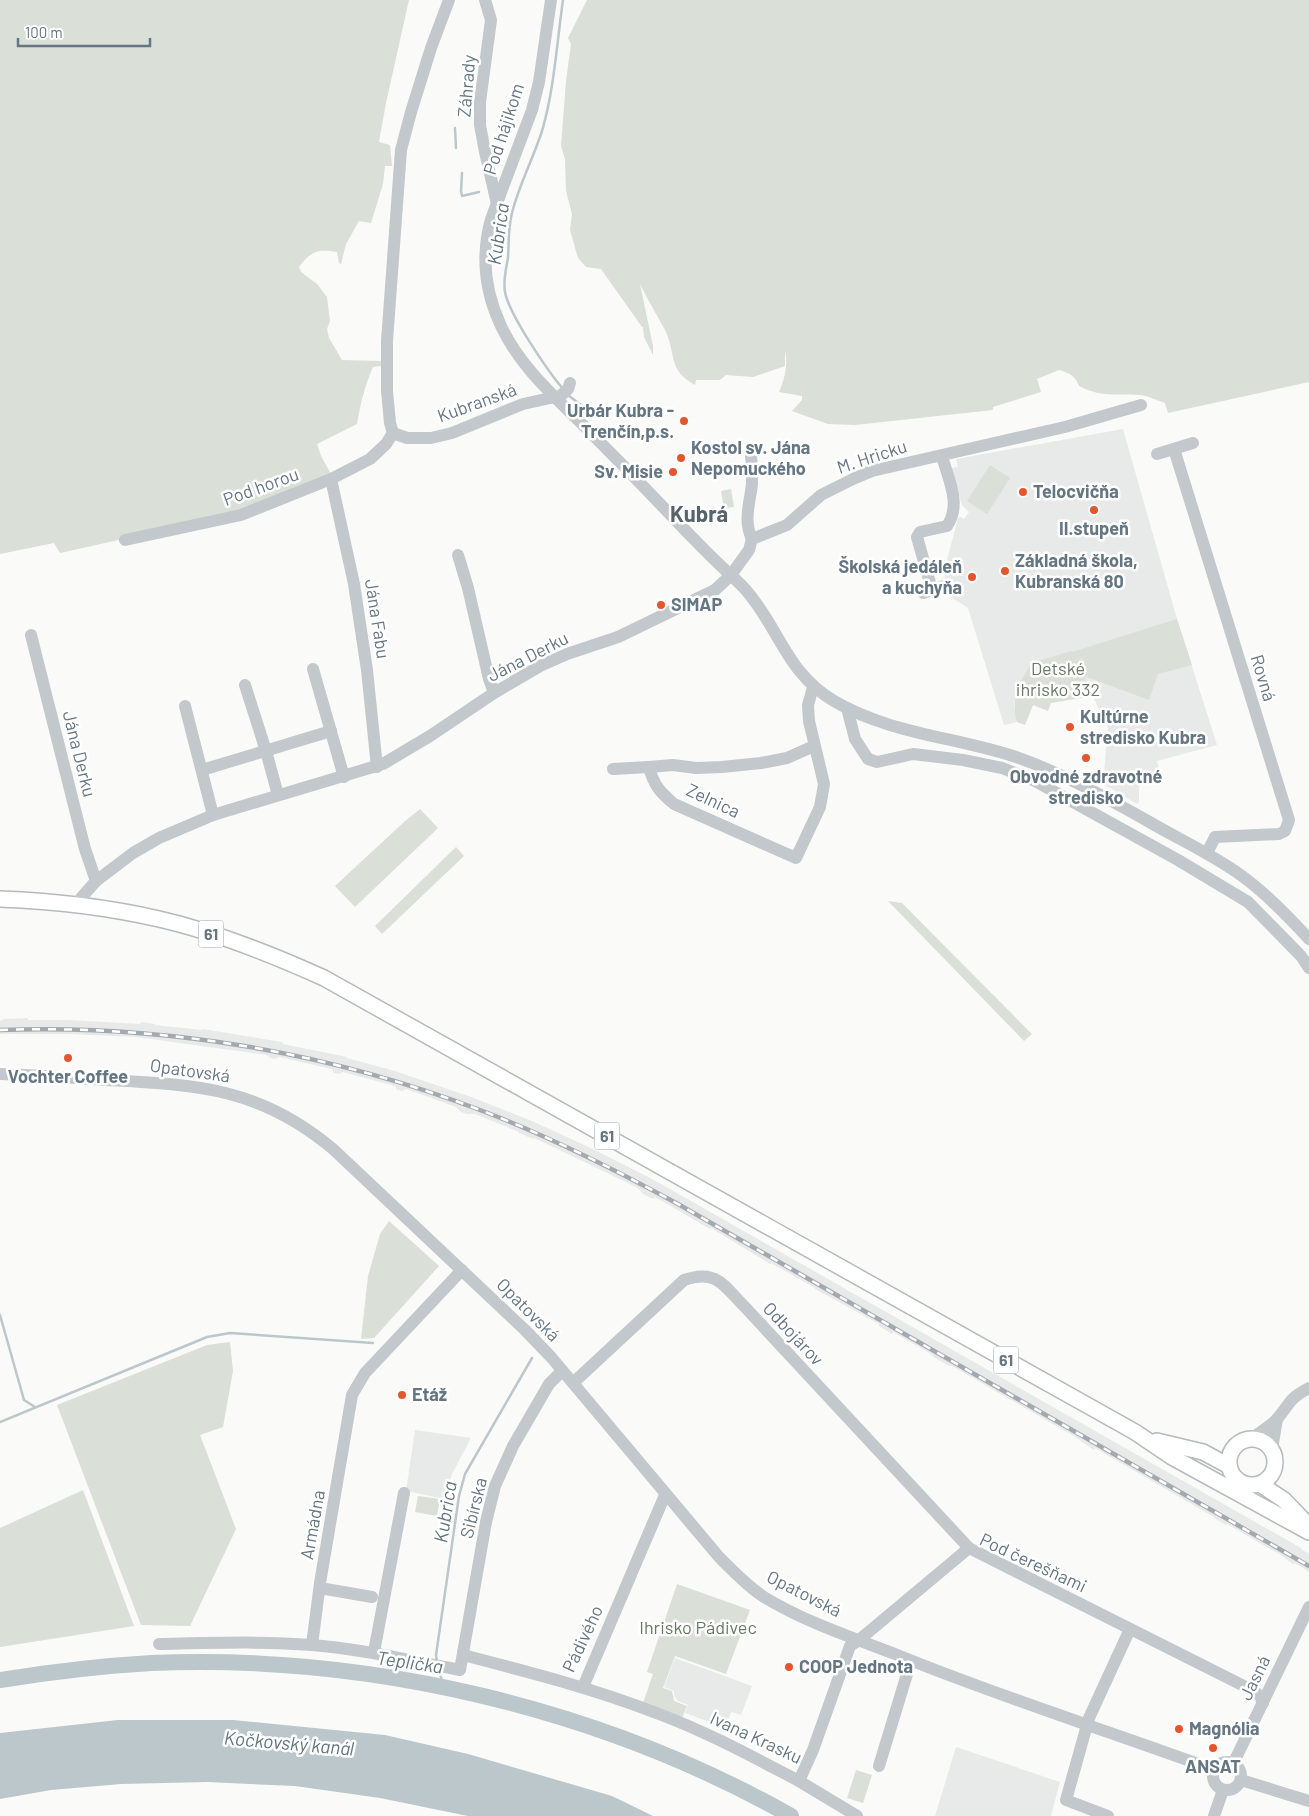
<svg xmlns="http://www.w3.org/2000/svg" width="1309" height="1816" viewBox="0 0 1309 1816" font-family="Barlow,sans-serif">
<rect width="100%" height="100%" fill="#fafaf8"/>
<g fill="#e8e9e9">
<path d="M1123,429L1177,619L1217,745L1157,761L1161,777L1139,783V802L1137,804L1103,784L1108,728L1071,651L1016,694L1014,705L1017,722L1004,725L968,608L946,594L943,590L947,560L958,518L961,517L964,519L969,512L962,505L951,468L958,467L956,459Z"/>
<path d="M28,1018V1020H68L140,1024L141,1022L155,1024V1025L202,1030L203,1029L282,1042L283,1044L347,1057V1058L395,1071L471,1097L532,1121L595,1150L654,1180L1301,1548V1549L1309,1554V1572L1295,1563L1293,1564L1279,1554L1227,1524L1226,1525L1214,1518V1517L1095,1448L1094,1450L1072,1435L952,1366H949L935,1358L931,1354L893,1332L892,1334L879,1326V1324L815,1289V1288L771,1263L770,1264L711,1228L710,1229L655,1197L653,1199L643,1194L638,1188L595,1167L534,1138L533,1139L519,1133V1132L475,1114H467L461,1112L456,1107L406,1089L402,1091L397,1090L395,1086L343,1072L339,1074L334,1073L332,1069L279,1057L275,1059L270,1058L267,1055L136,1037L69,1034H0V1021L3,1020L4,1019Z"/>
<path d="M415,1430L471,1438L452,1474L444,1499L406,1491Z"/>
<path d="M675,1658L752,1686L741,1715L731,1712L726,1728L685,1713L688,1705L678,1701L674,1696V1691L664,1687Z"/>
<path d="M956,1747L1060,1782L1051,1816H935Z"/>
</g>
<g fill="#dadfd7">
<path d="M0,0H409L386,103L379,142L390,145L392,166H385L383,184L371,223L359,221L346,244L341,264L339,263L337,252C317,249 311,251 299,267L301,272L317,284L327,297L330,321L327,329L329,338L342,360L381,361L382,366L373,367C364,388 361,402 357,424L317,444L321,456L331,474L231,515L60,553L54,543L0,554Z"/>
<path d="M587,0H1309V382L1168,413L1165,403C1156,400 1147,395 1138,395C1112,393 1104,398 1079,386C1075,375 1069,373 1059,370L1037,379L1041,392L993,407V410L855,425L828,424L792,411L802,400V396L779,392C785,378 788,365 785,350V366L753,377L726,375L720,380H696L695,385C668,370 676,355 666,332C658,316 648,301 640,284L653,346V355L644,337L643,327H642L601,269L586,267L578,258L570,230L572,214L566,191L565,159L561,146L566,81L571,44L568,38Z"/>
<path d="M990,465L1010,478L987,514L967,501Z"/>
<path d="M731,489L734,507L724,508L721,491Z"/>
<path d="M1177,619L1192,665L1158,674L1149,700L1084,676L1093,696L1051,703L1048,711L1033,705L1025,725L1017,722C1010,699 1020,681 1032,663L1071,651L1072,652Z"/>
<path d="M420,809L438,828L355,907L335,886L404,822Z"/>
<path d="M456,847L464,856L382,934L375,926Z"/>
<path d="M888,901L902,903L1032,1034L1024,1041Z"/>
<path d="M389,1221L439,1266L374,1338L361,1339L368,1276L380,1234Z"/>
<path d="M230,1342L233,1371L223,1427L200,1435L236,1529L190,1626L141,1625L57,1405L207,1345Z"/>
<path d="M83,1490L134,1626L0,1647V1528Z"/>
<path d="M418,1496L440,1499L437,1516L415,1512Z"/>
<path d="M677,1584L750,1610L726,1674L675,1656L663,1688L672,1691L674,1701L687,1706L682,1718L643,1703L653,1674L647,1672Z"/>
<path d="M856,1770L872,1775L863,1803L847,1798Z"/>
</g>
<path fill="#bbc7cb" d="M118,1720H233L385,1735L468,1754L612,1796L653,1816H468L380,1798L295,1786L207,1782L121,1784L51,1790L0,1799V1733Z"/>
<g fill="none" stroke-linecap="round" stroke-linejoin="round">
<g stroke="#bbc7cb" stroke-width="2.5">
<path d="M455,128L456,148"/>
<path d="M462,173L461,191L462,196L479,192"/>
<path d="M563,389C547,370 509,314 505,292C503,280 506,269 508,258C509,243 508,228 512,213C519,185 533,159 542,131C554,91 557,42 563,0"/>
<path d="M568,395L595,416"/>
<path d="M0,1315L24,1400L35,1407"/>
<path d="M0,1422L207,1337L230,1333L373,1343"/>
<path d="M437,1661L436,1655L459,1496L465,1474L532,1358"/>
<path d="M439,1671L444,1687"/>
</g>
<path stroke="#bbc7cb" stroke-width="16" d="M0,1680C50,1672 101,1666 151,1663C370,1654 600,1708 791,1816"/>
<g stroke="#b5babe" stroke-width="18">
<g id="major">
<path d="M0,899C53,901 107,907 159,919C216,932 271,954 324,978L1135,1432L1172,1457L1309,1532"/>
<circle cx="1252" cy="1462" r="23"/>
<path d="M1157,1441L1203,1452L1229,1466"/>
<path d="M1260,1484L1284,1500L1309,1526"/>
</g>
</g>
<g stroke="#c3c8cc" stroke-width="12">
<path d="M485,0L491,20L480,102V125L485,152L497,204"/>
<path d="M551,0L539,82L532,110L491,219C481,255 485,292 501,326C520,367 555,397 586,428C619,461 651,494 683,528C695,540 707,553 720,565C728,573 737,580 745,589C779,627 786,673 834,701C890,734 956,737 1016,757C1062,773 1105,797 1146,820C1178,839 1212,854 1242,876C1267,894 1288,916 1309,939"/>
<path d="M557,399L568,389L570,383"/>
<path d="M393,433L390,423L387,391V341L401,150L411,112L431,48L449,0"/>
<path d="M393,433L407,438H431L452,433L523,404L555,397"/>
<path d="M1174,449L1289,820L1285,831L1279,834L1215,837L1207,853"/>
<path d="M1157,454L1193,443"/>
<path d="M751,456C752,465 752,474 752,484C750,502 743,521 752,539"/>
<path d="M331,479L354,584L367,670L377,767"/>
<path d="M125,540L241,515L331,479L370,459L386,444L393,433"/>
<path d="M458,555L468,588L489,679L494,693"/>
<path d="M932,590L917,537L920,532L947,526C962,504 948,479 942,456"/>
<path d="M923,593L947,585"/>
<path d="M31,635L85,849L96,881"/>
<path d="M313,669L344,777"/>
<path d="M245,685L266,751L278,795"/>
<path d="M813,687L808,705L809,721L824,784L820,807L796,858L674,804C660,792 654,786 649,767L673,765L696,768L722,767L761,763L787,758L814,746"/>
<path d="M185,706L213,815"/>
<path d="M847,708L855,739L868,759L877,762L913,754L963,760L1002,768L1035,781L1178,860L1248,902L1301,956L1309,968"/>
<path d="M613,769L649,767"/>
<path d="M202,770L331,731"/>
<path d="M80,905L81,898L96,881L133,853L159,838L213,815L383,764L430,736L494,693L540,666L567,654L618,637L715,590L731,575L749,550L752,539L787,525L821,495L853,479L872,471L1065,427L1141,405"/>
<path d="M0,1074C35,1075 71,1078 106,1080C197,1085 259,1087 333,1149L525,1330L551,1357L719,1557C733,1571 747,1586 764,1597C805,1622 851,1637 895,1654C1000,1697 1109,1731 1215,1770"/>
<path d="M573,1383L684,1280C717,1269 723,1285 744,1306L969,1548L1254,1691L1260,1696L1263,1703"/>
<path d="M1251,1439C1260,1432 1271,1426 1277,1419C1290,1404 1289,1398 1309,1388"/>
<path d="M1272,1449L1277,1419"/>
<path d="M320,1588L372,1597"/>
<path d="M159,1644C210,1643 262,1641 312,1645C363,1649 411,1661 460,1670L486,1522L495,1486L513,1446L549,1384L562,1371"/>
<path d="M312,1645L320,1583L352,1395L365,1373L462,1270"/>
<path d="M374,1652L404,1493"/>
<path d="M463,1655C529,1672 595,1689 659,1714C707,1732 753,1757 799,1781L813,1750L850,1646L859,1640L969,1548"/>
<path d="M583,1687L665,1495"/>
<circle cx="1227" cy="1776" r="14"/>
<path d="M1233,1764L1309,1607"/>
<path d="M879,1766L911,1661"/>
<path d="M1241,1780L1309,1801"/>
<path d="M799,1781L857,1816"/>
<path d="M1108,1816L1066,1800L1089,1718L1130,1629"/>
<path d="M1214,1816L1223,1790"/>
</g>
<use href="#major" stroke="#fff" stroke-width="15"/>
<g stroke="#a2aab0" stroke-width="4.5">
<path id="rail" d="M0,1030C163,1024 328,1052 480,1110C549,1136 614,1169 678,1204L1309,1566"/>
</g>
<use href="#rail" stroke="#fff" stroke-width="2.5" stroke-dasharray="8" stroke-linecap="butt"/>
</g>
<g fill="#e4572e" stroke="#fff" stroke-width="2">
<circle cx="684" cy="421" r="5"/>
<circle cx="681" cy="458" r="5"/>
<circle cx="673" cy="472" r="5"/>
<circle cx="1023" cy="492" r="5"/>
<circle cx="1094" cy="510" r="5"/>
<circle cx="1005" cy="571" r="5"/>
<circle cx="972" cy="577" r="5"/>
<circle cx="661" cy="605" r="5"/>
<circle cx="1070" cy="727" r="5"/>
<circle cx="1086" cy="758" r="5"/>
<circle cx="68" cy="1058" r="5"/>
<circle cx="402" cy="1395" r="5"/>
<circle cx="789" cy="1667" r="5"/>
<circle cx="1179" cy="1729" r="5"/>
<circle cx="1213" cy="1748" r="5"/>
</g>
<g text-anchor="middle" stroke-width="5" stroke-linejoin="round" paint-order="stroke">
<g fill="#fff" stroke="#939fa8" stroke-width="1">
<rect x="198.5" y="920.5" width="25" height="27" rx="4"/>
<rect x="594.5" y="1122.5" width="25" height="27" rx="4"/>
<rect x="993.5" y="1346.5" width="25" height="27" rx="4"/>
</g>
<g font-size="16" font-weight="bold" fill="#657683">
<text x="211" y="940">61</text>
<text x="607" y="1142">61</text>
<text x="1006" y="1366">61</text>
</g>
<g font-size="18" fill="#657683" stroke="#fff">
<text transform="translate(467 86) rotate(-85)" y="6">Záhrady</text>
<text transform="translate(504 129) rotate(-72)" y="6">Pod hájikom</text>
<text transform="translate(477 403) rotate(-20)" y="6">Kubranská</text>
<text transform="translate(872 457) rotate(-18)" y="6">M. Hricku</text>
<text transform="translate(261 487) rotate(-20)" y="6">Pod horou</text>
<text transform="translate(377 619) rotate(81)" y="6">Jána Fabu</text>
<text transform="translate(528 657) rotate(-27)" y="6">Jána Derku</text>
<text transform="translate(1263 678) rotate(73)" y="6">Rovná</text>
<text transform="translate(79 754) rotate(76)" y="6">Jána Derku</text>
<text transform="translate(713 801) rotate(25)" y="6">Zelnica</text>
<text transform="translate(190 1071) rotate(8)" y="6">Opatovská</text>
<text transform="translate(528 1310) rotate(45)" y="6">Opatovská</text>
<text transform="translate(793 1334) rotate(47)" y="6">Odbojárov</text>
<text transform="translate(474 1508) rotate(-76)" y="6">Sibírska</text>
<text transform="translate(313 1525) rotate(-80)" y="6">Armádna</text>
<text transform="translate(1033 1563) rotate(25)" y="6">Pod čerešňami</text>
<text transform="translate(804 1594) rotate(27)" y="6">Opatovská</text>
<text transform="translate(583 1639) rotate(-65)" y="6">Pádivého</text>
<text transform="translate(1255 1678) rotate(-64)" y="6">Jasná</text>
<text transform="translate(756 1738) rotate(25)" y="6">Ivana Krasku</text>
</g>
<g font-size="18" font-weight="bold" fill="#657683" stroke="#fff" text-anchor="start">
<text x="674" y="417" text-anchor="end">Urbár Kubra -<tspan x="674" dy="21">Trenčín,p.s.</tspan></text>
<text x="691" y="454">Kostol sv. Jána<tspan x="691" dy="21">Nepomuckého</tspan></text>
<text x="663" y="478" text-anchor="end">Sv. Misie</text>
<text x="1033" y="498">Telocvičňa</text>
<text x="1094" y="535" text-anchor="middle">II.stupeň</text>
<text x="1015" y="567">Základná škola,<tspan x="1015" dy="21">Kubranská 80</tspan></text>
<text x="962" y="573" text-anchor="end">Školská jedáleň<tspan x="962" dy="21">a kuchyňa</tspan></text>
<text x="671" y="611">SIMAP</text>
<text x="1080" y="723">Kultúrne<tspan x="1080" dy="21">stredisko Kubra</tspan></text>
<text x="1086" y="783" text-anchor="middle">Obvodné zdravotné<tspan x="1086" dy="21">stredisko</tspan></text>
<text x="68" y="1083" text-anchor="middle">Vochter Coffee</text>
<text x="412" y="1401">Etáž</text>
<text x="799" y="1673">COOP Jednota</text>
<text x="1189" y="1735">Magnólia</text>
<text x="1213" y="1773" text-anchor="middle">ANSAT</text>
</g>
<g font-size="18" fill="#687a64" stroke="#fff">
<text x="1058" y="675">Detské<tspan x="1058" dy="21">ihrisko 332</tspan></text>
<text x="698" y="1634">Ihrisko Pádivec</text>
</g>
<g font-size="19" font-style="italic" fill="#60757c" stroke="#fff">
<text transform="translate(498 234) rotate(-82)" y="7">Kubrica</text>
<text transform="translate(445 1512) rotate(-81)" y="7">Kubrica</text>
<text transform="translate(410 1662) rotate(8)" y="7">Teplička</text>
<text transform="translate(289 1743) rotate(5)" y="7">Kočkovský kanál</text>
</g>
<g font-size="22" font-weight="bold" fill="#57646e" stroke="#fff">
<text x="699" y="522">Kubrá</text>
</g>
</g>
<path d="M18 38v8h132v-8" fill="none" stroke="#657683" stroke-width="2.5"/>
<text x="25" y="38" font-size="15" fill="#657683" stroke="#ffffff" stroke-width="4" paint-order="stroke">100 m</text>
</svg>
